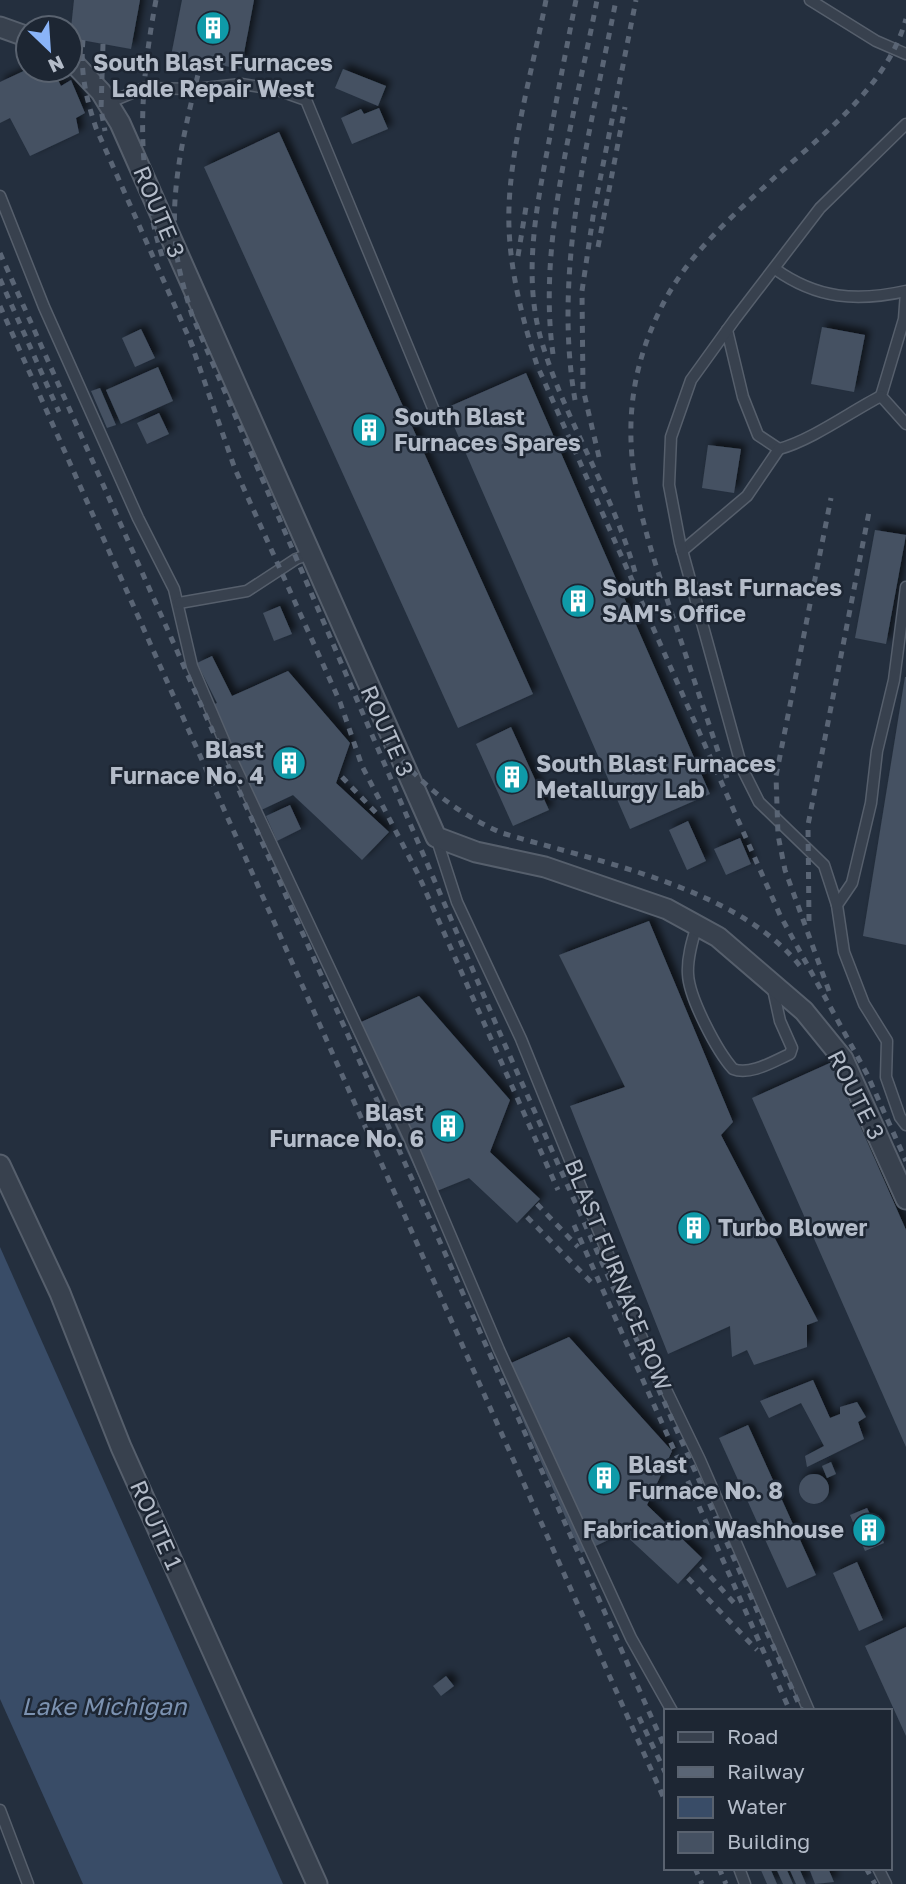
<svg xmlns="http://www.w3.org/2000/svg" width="906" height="1884" viewBox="0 0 906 1884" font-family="'Golos Text',sans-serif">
<defs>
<filter id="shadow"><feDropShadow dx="5" dy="-5" stdDeviation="3.5" flood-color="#0009"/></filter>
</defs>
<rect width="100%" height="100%" fill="#242f3e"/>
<path fill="#394c67" d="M0,1247L283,1884H83L0,1699Z"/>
<g fill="#455162" filter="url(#shadow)">
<path d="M74,0H140L131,49L70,38Z"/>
<path d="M182,0H254L241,69L171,56Z"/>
<path d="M28,69L53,70L61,86L71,80L85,113L76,118L79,133L30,156L10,118L0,123V82Z"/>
<path d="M343,69L386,86L378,106L335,88Z"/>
<path d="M379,108L388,129L352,144L341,118L361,109L364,114Z"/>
<path d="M279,132L533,694L458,728L204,167Z"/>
<path d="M822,327L865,335L854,392L811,384Z"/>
<path d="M141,329L155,358L135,367L122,338Z"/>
<path d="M158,367L173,401L121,424L106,390Z"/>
<path d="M526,373L710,794L630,829L446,408Z"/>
<path d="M100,388L116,425L107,428L91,391Z"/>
<path d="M159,413L169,434L147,444L137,423Z"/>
<path d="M708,445L741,449L734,493L702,488Z"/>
<path d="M875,530L906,535L886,644L855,638Z"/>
<path d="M280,606L292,634L274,641L263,613Z"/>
<path d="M212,656L232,696L288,671L350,743L336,783L389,832L362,860L293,795L257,812L210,706L217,703L197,663Z"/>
<path d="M905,677H906V945L863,936Z"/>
<path d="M511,727L549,810L513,826L476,744Z"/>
<path d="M290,805L301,829L277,841L266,816Z"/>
<path d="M688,821L706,861L687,870L669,830Z"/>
<path d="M740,838L751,864L726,875L714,849Z"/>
<path d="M649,921L733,1122L721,1135L818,1321L807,1325V1347L754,1365L747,1350L732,1357L730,1326L668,1354L570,1106L625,1087L559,955Z"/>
<path d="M419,996L510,1100L490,1152L540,1199L517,1223L469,1178L427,1195L350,1027Z"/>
<path d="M832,1062L906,1230V1447L752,1098Z"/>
<path d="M569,1337L672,1451L647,1505L702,1558L678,1584L623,1533L581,1553L500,1368Z"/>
<path d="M813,1380L830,1418L840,1414V1407L857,1402L866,1417L858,1422L864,1439L807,1467L805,1456L824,1446L801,1403L769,1418L760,1401Z"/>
<path d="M748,1425L816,1575L787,1588L719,1438Z"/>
<path d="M831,1462L836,1474L827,1478L822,1466Z"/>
<circle cx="814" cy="1489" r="15"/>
<path d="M867,1508L872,1518L878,1515L884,1529L879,1531L884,1543L865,1551L850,1515Z"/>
<path d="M857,1562L883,1620L859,1631L833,1573Z"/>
<path d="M906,1627V1736L865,1646Z"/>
<path d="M446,1676L454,1686L441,1696L433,1686Z"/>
<path d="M760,1868H770L777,1884H767Z"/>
<path d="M776,1868H786L793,1884H783Z"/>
<path d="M789,1868H799L806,1884H796Z"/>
<path d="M809,1868H828L834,1882L815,1884Z"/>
</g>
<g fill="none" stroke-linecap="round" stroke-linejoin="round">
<g stroke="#565f6c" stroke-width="13">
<g id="service">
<path d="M810,0L876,41L906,54"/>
<path d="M108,103L144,88L195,89L241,84L275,89L306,100L435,413"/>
<path d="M0,196L44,307L138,518L174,589L192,666L233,762L410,1140L499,1350L631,1638L672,1711"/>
<path d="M775,269C817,299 857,302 906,291"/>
<path d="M906,292L904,319L881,396L906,424"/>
<path d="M727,330L743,397L758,435L779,449C812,440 850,412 881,396"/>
<path d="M682,551L747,496L779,449"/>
<path d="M906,587L894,680L877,751L871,803L852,883L837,905L844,952L864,1004L887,1041L886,1077L900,1117L906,1125"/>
<path d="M179,603L247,591L296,559L312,553"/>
<path d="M436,837L457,902L521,1039L646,1348L700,1460L809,1711"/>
<path d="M837,905L824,865L759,802L742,768L680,543L669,485L671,437L691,380L735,319L820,208L906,124"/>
<path d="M697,925C692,941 687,958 688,974C689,998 717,1051 733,1069C750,1076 774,1061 790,1054L792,1048L780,1021L773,989"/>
<path d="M0,1810L28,1884"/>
<path d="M739,1868L745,1884"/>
<path d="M878,1868L886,1884"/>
</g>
</g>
<g stroke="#565f6c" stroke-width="23">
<g id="minor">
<path d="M0,27L28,37"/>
<path d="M70,59L101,92L120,123L436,837L476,852L545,867L667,909L718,937L804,1011L843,1059L906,1199"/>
<path d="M0,1165L60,1293L121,1447L317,1884"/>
</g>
</g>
<use href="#service" stroke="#38414e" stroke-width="10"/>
<use href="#minor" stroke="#38414e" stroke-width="19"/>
<g stroke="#5a6575" stroke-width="5" stroke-dasharray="7 7" stroke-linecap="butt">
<path d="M156,0C139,90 135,171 163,259"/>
<path d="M546,0C534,63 511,144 509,207C507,260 521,315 537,365L780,915L867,1074L906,1161"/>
<path d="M576,0C567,45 558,91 550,136C537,205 521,277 543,346C567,424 612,491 635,572"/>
<path d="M83,40C80,72 86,98 96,128L193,347"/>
<path d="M103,44L101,110L105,131"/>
<path d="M201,62C187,121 169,186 176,247C178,270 185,292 192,315L505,1045L802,1711"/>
<path d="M598,247L625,107"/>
<path d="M0,253L666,1750"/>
<path d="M518,256L527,201"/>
<path d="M0,279L59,412"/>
<path d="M0,306L666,1803"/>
<path d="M190,340L235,469L340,702L362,766L418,874L558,1190"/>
<path d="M553,354C537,242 576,111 597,0"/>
<path d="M575,400C552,267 591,130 616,0"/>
<path d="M599,457L583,389L582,291L594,210L636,0"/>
<path d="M377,727C407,774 451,811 502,833C594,861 737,887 800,966"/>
<path d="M342,777L379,816"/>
<path d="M727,778C709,724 691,671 673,617C637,510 606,420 660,310C685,257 730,218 773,179C824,133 887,87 906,19"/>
<path d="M809,921L808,825L870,507"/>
<path d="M829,991L785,870L778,835L776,776L831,498"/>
<path d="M537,1204L578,1247"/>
<path d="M527,1217L592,1283"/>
<path d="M574,1225L790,1711"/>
<path d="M701,1566L735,1604"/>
<path d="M688,1578L757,1650"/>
<path d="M639,1717L666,1774"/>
<path d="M695,1868L702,1884"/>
<path d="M719,1868L726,1884"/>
<path d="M866,1868L875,1884"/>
</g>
</g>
<defs>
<g id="building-disc" transform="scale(1.75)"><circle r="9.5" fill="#0f9aa8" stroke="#1d2633"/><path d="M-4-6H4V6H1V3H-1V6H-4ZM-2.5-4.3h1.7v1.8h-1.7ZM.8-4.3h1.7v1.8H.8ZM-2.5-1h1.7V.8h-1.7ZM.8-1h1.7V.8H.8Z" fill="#fff"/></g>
</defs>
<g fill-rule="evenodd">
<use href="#building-disc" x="213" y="28"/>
<use href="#building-disc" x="369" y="430"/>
<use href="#building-disc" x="578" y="601"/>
<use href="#building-disc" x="289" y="763"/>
<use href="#building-disc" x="512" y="777"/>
<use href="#building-disc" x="448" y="1126"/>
<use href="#building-disc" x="694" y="1228"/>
<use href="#building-disc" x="604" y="1478"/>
<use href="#building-disc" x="869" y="1530"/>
</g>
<g text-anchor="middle" stroke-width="5" stroke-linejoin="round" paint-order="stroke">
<g font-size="23" font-weight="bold" fill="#b4bcc9" stroke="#1d2633" text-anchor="start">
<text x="213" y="71" text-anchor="middle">South Blast Furnaces<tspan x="213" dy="26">Ladle Repair West</tspan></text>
<text x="394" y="425">South Blast<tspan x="394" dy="26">Furnaces Spares</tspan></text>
<text x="602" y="596">South Blast Furnaces<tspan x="602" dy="26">SAM's Office</tspan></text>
<text x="264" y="758" text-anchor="end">Blast<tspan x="264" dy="26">Furnace No. 4</tspan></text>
<text x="536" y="772">South Blast Furnaces<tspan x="536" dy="26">Metallurgy Lab</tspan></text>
<text x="424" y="1121" text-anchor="end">Blast<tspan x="424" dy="26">Furnace No. 6</tspan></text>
<text x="718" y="1236">Turbo Blower</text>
<text x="628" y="1473">Blast<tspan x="628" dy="26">Furnace No. 8</tspan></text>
<text x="844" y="1538" text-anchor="end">Fabrication Washhouse</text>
</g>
<g font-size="23" fill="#b4bcc9" stroke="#1d2633">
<text transform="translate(159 212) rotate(67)" y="8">ROUTE 3</text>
<text transform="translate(387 731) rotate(66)" y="8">ROUTE 3</text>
<text transform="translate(856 1095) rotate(63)" y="8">ROUTE 3</text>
<text transform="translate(618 1275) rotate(68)" y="8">BLAST FURNACE ROW</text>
<text transform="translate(156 1525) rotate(66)" y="8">ROUTE 1</text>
</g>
<g font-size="24" font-style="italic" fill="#7c92b1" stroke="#1d2633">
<text x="104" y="1715">Lake Michigan</text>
</g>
</g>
<rect x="664" y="1709" width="228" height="161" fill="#1d2633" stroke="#59626f" stroke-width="2"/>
<rect x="678" y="1732" width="35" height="10" fill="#38414e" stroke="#59626f" stroke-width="2"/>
<text x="727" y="1744" font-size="21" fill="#b4bcc9">Road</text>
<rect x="678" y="1767" width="35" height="10" fill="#5a6575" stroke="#59626f" stroke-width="2"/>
<text x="727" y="1779" font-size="21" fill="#b4bcc9">Railway</text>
<rect x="678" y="1797" width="35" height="21" fill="#394c67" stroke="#59626f" stroke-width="2"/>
<text x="727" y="1814" font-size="21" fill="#b4bcc9">Water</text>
<rect x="678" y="1832" width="35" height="21" fill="#455162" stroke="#59626f" stroke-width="2"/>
<text x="727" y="1849" font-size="21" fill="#b4bcc9">Building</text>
<g transform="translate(49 49) rotate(155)"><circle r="33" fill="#1d2633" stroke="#59626f" stroke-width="2"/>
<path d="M0-5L12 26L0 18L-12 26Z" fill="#8ab4f8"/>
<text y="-10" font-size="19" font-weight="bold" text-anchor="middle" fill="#b4bcc9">N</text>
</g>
</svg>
